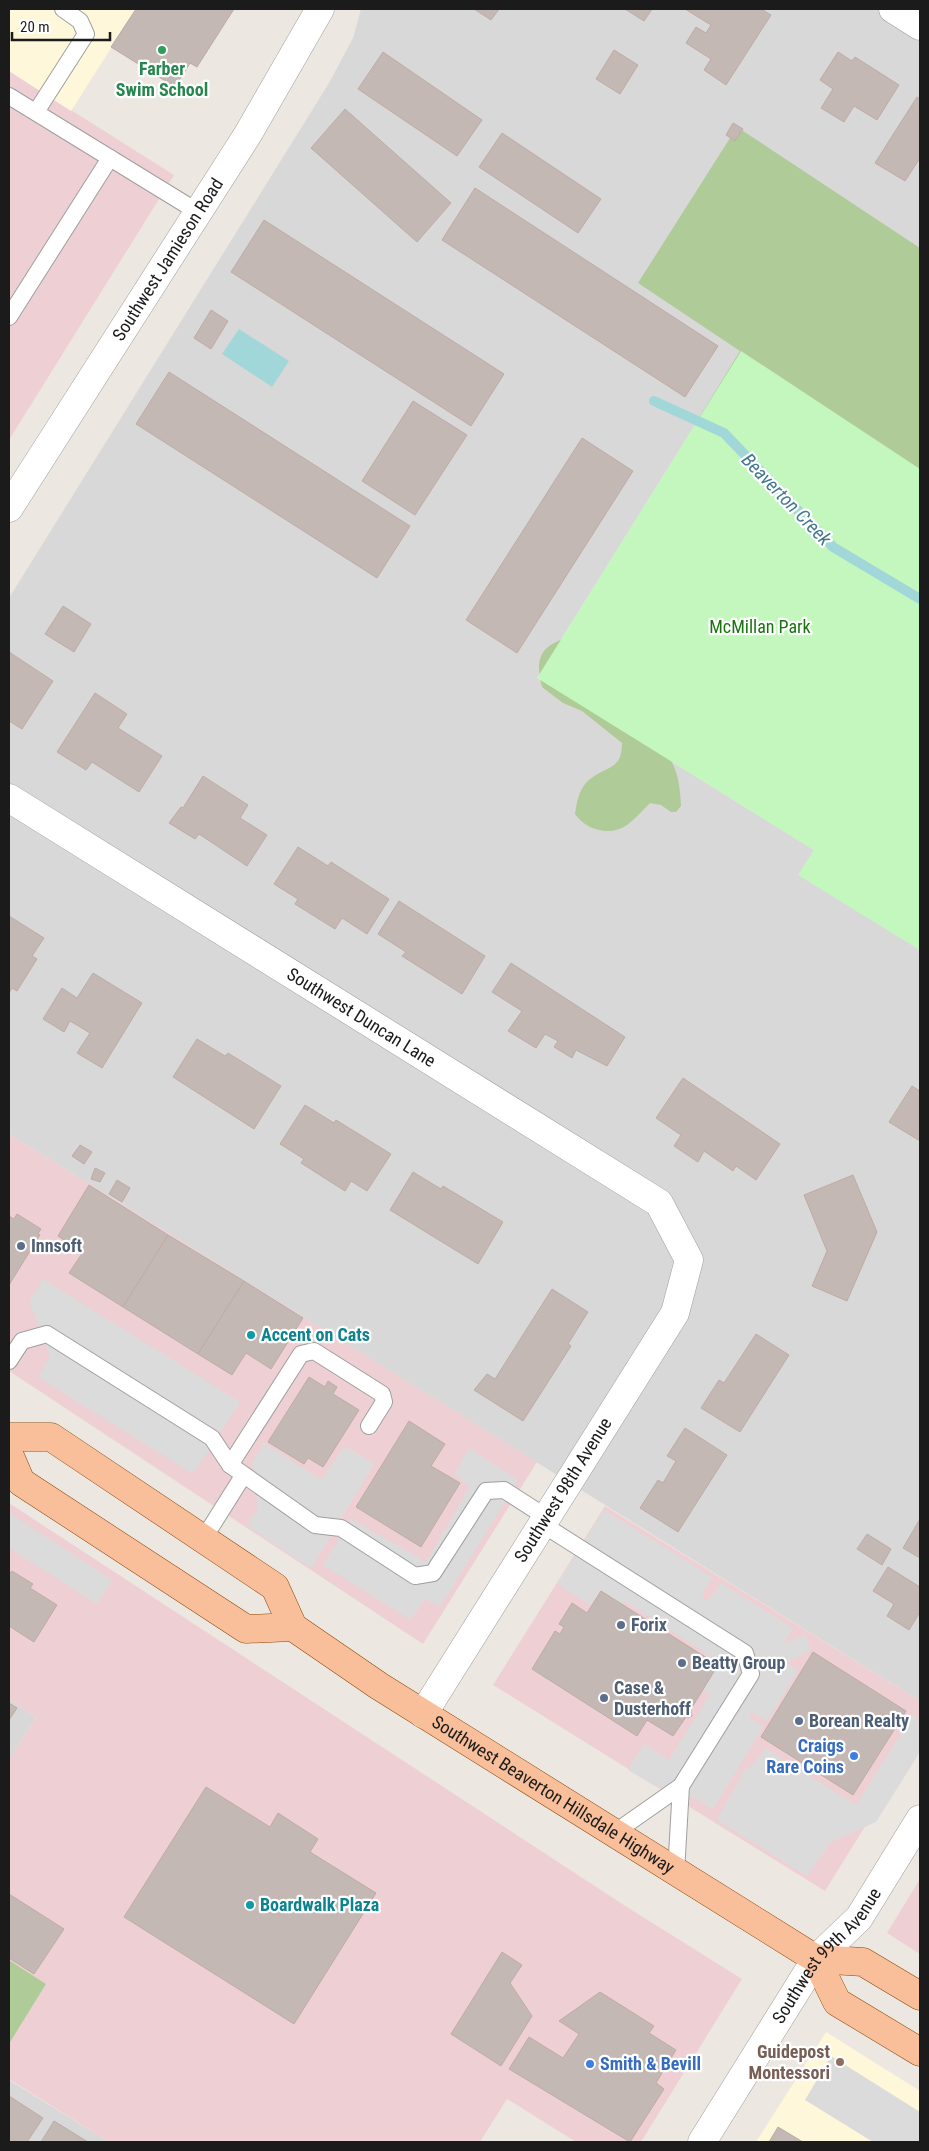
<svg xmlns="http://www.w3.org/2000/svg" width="929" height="2151" viewBox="0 0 929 2151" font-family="'Roboto Condensed',sans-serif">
<rect width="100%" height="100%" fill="#ede7e1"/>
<g fill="#d9d8d9">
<path d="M361,9H920V248L737,128L741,351L537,678L814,850L799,875L920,950V1701L9,1134V598L329,83L353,38Z"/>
<path d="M9,1699L36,1717L9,1761Z"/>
<path d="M9,2080L109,2142H9Z"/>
</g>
<g fill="#eed0d4">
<path d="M9,71L174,175L9,440Z"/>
<path d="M9,1134L537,1462L423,1644L9,1371Z"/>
<path d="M9,1503L627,1907L742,1979L641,2142H576L507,2099L480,2142H109L9,2079V2044L46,1984L9,1960V1761L36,1717L9,1699Z"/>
<path d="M605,1506L920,1701V1738L825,1891L493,1685Z"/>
<path d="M920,1879V1954L887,1933Z"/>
</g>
<g fill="#fef7d9">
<path d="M9,9H136L71,111L9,71Z"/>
<path d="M826,2032L920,2091V2142H756Z"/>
</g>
<g fill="#afcb97">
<path d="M737,127L920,248V606L694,426L740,351L638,283Z"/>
<path d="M569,637L666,752C678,770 680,785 681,806L676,812H671L661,805L650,803C643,810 635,819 627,825C610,837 586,830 575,814C577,801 579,788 590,779C607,766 622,770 622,743L582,711L563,703L542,687C535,659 539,646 569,637Z"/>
<path d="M9,1960L46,1984L9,2044Z"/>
</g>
<path fill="#c3f7be" d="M741,351L920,469V950L798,875L814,850L537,678Z"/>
<g fill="#dbdbdb">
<path d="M43,1279L240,1402L193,1474L38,1377L50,1356L29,1301Z"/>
<path d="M264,1443L321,1480L345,1446L374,1464L311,1568L247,1526L258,1508L252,1463Z"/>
<path d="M469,1448L518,1480L440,1607L425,1599L411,1620L323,1565L351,1519L426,1562L470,1486L454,1474Z"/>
<path d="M604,1510L712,1577L702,1595L704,1600H709L721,1583L793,1628L783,1644L805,1635L811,1650L786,1663L798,1671L767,1721L753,1713L750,1714V1718L763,1727L713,1809L696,1799L655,1786L628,1770L644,1744L669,1760L710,1695L689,1681L706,1653L624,1601L612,1619L557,1584Z"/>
<path d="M9,1513L112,1580L97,1604L9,1548Z"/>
<path d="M913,1715L920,1720V1752L876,1822L831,1842L807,1876L717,1820L745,1769L754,1765L765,1748L856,1805Z"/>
<path d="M831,2056L920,2112V2142H873L805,2100Z"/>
</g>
<path fill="#a2d7da" d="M239,329L289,361L272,387L222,354Z"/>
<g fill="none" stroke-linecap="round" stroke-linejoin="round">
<path stroke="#a2d7da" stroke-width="10" d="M654,401L724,433L833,547L920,599"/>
</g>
<g fill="#c4b8b5" stroke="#beaba4">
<path d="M136,9H234L197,67L190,63L175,87L111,47Z"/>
<path d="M474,9H499L491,20Z"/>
<path d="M625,9H652L644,21Z"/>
<path d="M685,9H761L771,15L726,85L704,70L711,59L686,43L696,27L706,33L711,25Z"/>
<path d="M614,50L638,65L620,94L596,79Z"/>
<path d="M383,52L482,120L457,156L358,89Z"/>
<path d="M838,52L852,61L855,57L899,85L877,120L854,106L844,122L821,108L833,89L820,80Z"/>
<path d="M917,97L920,99V158L905,181L875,163Z"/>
<path d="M345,109L451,203L417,242L311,148Z"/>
<path d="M733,123L743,129L735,141L726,135Z"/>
<path d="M502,133L601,199L578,233L479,167Z"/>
<path d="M475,188L718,346L685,397L442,240Z"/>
<path d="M264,220L504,374L471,426L231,272Z"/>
<path d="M211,310L228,321L211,349L194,338Z"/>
<path d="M169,372L410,526L377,578L136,424Z"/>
<path d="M413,401L467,435L415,515L362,481Z"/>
<path d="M582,438L633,471L517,653L466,620Z"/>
<path d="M63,606L91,624L74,652L45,634Z"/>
<path d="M9,652L53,681L22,729L9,721Z"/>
<path d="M95,693L127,714L118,728L162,756L139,792L92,762L86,770L57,752Z"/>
<path d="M203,776L248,805L240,818L267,835L247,866L199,834L195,839L169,823L181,807L183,808Z"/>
<path d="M298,847L328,866L331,862L389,899L367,934L342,918L335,929L295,904L298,899L274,884Z"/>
<path d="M399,901L485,956L462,994L402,956L406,952L378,934Z"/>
<path d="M9,916L44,938L32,956L37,959L17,991L12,988L9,993Z"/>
<path d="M511,963L625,1037L607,1066L576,1050L572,1058L554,1047L558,1041L545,1034L536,1048L508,1031L522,1011L492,992Z"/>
<path d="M93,973L142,1003L102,1068L77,1053L90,1033L70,1021L64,1032L43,1019L62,988L77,998Z"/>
<path d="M197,1039L225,1056L228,1053L281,1086L254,1129L173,1077Z"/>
<path d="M683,1078L780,1144L756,1180L736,1166L733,1171L704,1151L698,1162L674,1146L681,1135L656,1118Z"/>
<path d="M912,1086L920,1091V1141L889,1122Z"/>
<path d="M305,1105L334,1123L336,1120L391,1154L367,1191L351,1181L345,1191L301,1163L304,1159L280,1144Z"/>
<path d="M80,1145L92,1152L84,1164L72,1156Z"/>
<path d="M95,1168L105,1173L100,1182L91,1179Z"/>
<path d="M413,1172L441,1189L443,1186L503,1222L478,1264L390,1210Z"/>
<path d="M853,1175L877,1232L847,1301L812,1286L827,1251L804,1195Z"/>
<path d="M117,1180L130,1188L122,1202L109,1194Z"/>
<path d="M89,1185L168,1235L123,1307L69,1273L83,1252L58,1236Z"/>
<path d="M17,1214L41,1229L38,1234L40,1235L9,1285V1216L14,1219Z"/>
<path d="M168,1235L244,1281L198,1354L123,1307Z"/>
<path d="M244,1281L303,1318L271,1369L246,1353L232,1375L198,1354Z"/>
<path d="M552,1289L588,1312L568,1344L571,1346L523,1421L474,1390L487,1374L495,1379Z"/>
<path d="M756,1334L789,1355L740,1432L701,1408L719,1380L724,1383Z"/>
<path d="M309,1377L325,1387L328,1381L337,1387L333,1394L359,1410L323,1467L308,1458L304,1464L268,1442Z"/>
<path d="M409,1421L445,1444L431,1466L460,1483L421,1547L356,1507Z"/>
<path d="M685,1428L727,1455L678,1532L640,1508L658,1480L663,1483L676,1461L667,1456Z"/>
<path d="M920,1519V1558L903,1548Z"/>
<path d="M867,1534L891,1549L882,1565L857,1549Z"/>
<path d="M888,1567L920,1587V1612L909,1630L887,1616L894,1604L873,1591Z"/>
<path d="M12,1571L33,1584L30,1588L57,1605L34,1642L9,1626V1574Z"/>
<path d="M601,1591L718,1665L691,1709L692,1716L688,1718L686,1717L673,1736L647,1720L637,1736L532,1669L555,1631L560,1634L564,1627L559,1624L572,1603L587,1613Z"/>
<path d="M813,1652L906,1711L853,1795L761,1737Z"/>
<path d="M9,1703L17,1708L9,1720Z"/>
<path d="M206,1787L270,1827L278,1813L318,1839L310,1852L376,1893L294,2024L124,1917Z"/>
<path d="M9,1894L64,1929L34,1974L9,1958Z"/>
<path d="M502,1952L522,1965L510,1983L532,2016L501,2066L451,2034Z"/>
<path d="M600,1992L654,2026L649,2033L676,2050L656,2083L664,2089L630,2142L509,2069L529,2037L563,2058L579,2034L559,2021Z"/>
<path d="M9,2096L43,2118L27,2142H9Z"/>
<path d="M54,2121L88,2142H41Z"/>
<path d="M778,2127L803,2142H769Z"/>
</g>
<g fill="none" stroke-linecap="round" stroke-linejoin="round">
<g stroke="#9f9f9f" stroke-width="18">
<g id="service">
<path d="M9,96L198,212"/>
<path d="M36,112L86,34L80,21L63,9"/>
<path d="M9,317L110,158"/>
<path d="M9,1361L22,1341L47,1334L212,1438L230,1465L315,1525L341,1528L415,1576L433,1573L486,1491L504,1490L546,1517"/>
<path d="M230,1465L301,1354L314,1351L382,1394L384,1402L369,1426"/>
<path d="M542,1524L745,1653L751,1674L681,1786L614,1833"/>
<path d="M204,1538L243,1476"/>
<path d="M676,1872L681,1786"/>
</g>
</g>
<g stroke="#9f9f9f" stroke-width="29">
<g id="minor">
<path d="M893,9L920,26"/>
<path id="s1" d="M9,798L659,1203L689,1260L675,1313L423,1714"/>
<path id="s2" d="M702,2142L816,1959L859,1918L920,1819"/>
</g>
</g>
<g stroke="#9f9f9f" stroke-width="29">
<g id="tertiary">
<path id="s3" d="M9,508L248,134L320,9"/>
</g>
</g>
<g stroke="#8e4805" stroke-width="29">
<g id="primary">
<path id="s4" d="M9,1437H51L275,1587L293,1627L379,1686L816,1959L863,1962L920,1996"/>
<path d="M9,1454L21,1482L246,1629L293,1627"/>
<path d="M816,1959L837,2002L920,2052"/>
</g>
</g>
<use href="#service" stroke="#fff" stroke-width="16"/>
<use href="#minor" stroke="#fff" stroke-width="28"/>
<use href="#tertiary" stroke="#fff" stroke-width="28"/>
<use href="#primary" stroke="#f8bf9a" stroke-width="28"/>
</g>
<circle fill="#2e9e5b" stroke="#fff" stroke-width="2" cx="162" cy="50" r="5"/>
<g fill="#5c6f8a" stroke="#fff" stroke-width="2">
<circle cx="21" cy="1246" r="5"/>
<circle cx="621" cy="1625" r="5"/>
<circle cx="682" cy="1663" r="5"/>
<circle cx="604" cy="1698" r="5"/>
<circle cx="799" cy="1721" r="5"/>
</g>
<g fill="#0f9aa8" stroke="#fff" stroke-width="2">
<circle cx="251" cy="1335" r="5"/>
<circle cx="250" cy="1905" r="5"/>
</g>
<g fill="#3f7fe0" stroke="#fff" stroke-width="2">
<circle cx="854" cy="1756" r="5"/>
<circle cx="590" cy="2064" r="5"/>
</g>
<circle fill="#8d6e63" stroke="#fff" stroke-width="2" cx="840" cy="2062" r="5"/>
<g text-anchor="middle" stroke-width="4.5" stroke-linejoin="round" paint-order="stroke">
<g font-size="18" font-weight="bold" fill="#27864d" stroke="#fff">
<text x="162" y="75">Farber<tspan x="162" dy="21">Swim School</tspan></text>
</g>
<g font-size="18" fill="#1b1b1b" stroke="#fff">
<text dy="6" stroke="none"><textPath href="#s3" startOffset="295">Southwest Jamieson Road</textPath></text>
<text dy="6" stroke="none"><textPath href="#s1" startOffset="415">Southwest Duncan Lane</textPath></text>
<text transform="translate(563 1490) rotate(-58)" y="6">Southwest 98th Avenue</text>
<text dy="6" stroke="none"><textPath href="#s4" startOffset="665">Southwest Beaverton Hillsdale Highway</textPath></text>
<text dy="6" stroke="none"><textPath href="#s2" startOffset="225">Southwest 99th Avenue</textPath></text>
</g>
<g font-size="18" fill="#18740e" stroke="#fff">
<text x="760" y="633">McMillan Park</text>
</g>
<g font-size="18" font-weight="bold" fill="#4e5e75" stroke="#fff" text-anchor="start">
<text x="31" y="1252">Innsoft</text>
<text x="631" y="1631">Forix</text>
<text x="692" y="1669">Beatty Group</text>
<text x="614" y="1694">Case &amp;<tspan x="614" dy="21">Dusterhoff</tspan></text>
<text x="809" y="1727">Borean Realty</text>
</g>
<g font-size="18" font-weight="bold" fill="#0d838f" stroke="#fff" text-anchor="start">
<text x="261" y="1341">Accent on Cats</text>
<text x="260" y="1911">Boardwalk Plaza</text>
</g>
<g font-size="18" font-weight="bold" fill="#366cbe" stroke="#fff" text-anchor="end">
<text x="844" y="1752">Craigs<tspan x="844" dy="21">Rare Coins</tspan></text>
<text x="600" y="2070" text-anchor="start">Smith &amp; Bevill</text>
</g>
<g font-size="18" font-weight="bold" fill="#785e54" stroke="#fff" text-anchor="end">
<text x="830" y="2058">Guidepost<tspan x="830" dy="21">Montessori</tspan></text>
</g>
<g font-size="19" font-style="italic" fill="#437890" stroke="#fff">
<text transform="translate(787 499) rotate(46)" y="7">Beaverton Creek</text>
</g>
</g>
<rect width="929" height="2151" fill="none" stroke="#1b1b1b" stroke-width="20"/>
<path d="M12 32v8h98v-8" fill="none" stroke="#1b1b1b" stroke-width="2.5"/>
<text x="20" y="32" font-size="15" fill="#1b1b1b" stroke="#ffffff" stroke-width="4" paint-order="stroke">20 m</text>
</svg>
